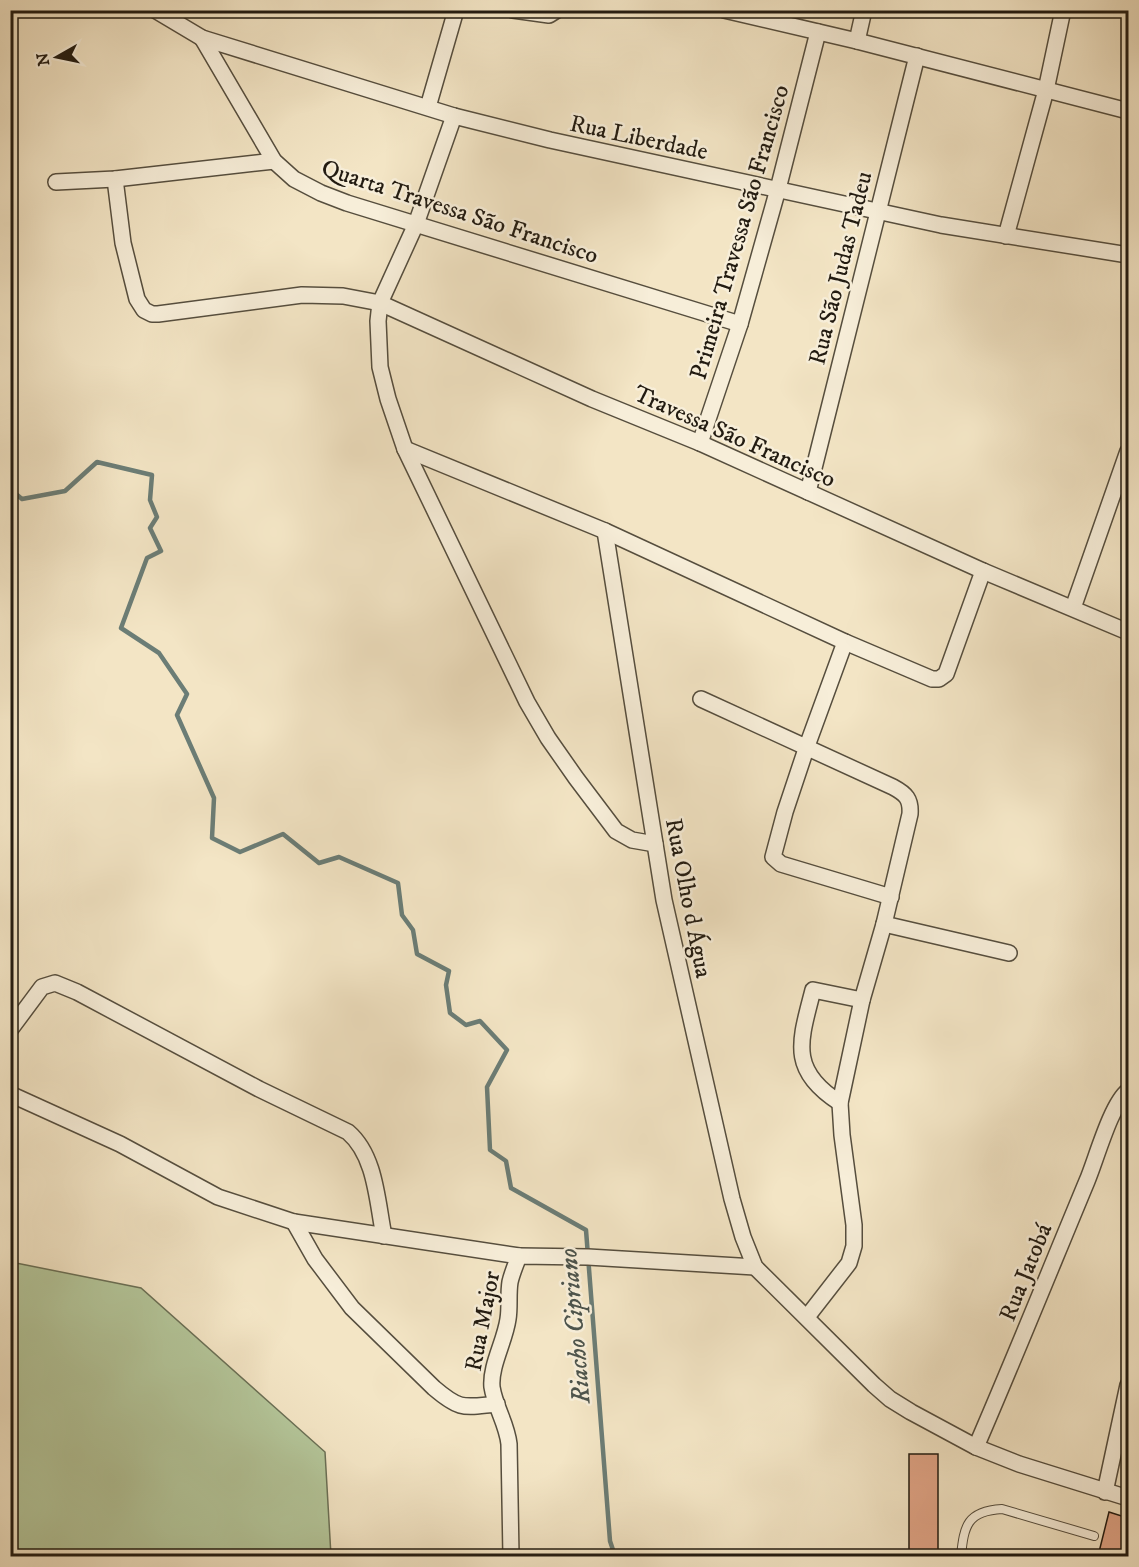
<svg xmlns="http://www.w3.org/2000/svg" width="1139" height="1567" viewBox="0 0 1139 1567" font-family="'IM FELL DW Pica',serif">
<rect width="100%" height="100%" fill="#f3e5c5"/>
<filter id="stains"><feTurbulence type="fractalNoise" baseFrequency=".00333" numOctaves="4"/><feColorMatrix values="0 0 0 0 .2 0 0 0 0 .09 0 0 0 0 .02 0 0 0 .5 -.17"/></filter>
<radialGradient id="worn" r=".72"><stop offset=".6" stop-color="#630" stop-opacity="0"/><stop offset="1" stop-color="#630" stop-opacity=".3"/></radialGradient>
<path fill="#b4c69a" stroke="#6b7056" stroke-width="1.5" d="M11,1262L141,1288L325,1452L331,1556H22L10,1536Z"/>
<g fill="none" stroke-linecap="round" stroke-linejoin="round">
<path stroke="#6b7d76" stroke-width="4.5" d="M10,489L22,499L65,491L97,462L152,475L150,500L157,517L150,528L161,551L147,558L121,628L159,653L187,694L177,715L214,798L212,838L240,852L283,834L319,863L339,857L398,883L402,915L413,930L417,954L449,971L446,985L450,1013L466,1025L480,1021L507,1050L487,1087L490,1150L506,1161L511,1188L586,1230L610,1541L615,1556"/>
</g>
<g fill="#e0a486" stroke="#221b11" stroke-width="1.5">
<rect x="909" y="1454" width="29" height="102"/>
<path d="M1109,1512L1128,1518V1546L1125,1556H1098Z"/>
</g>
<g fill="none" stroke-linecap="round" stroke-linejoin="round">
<g stroke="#564e3e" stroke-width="10">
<path id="service" d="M961,1556C964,1526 967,1511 1002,1509L1094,1536"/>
</g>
<g stroke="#564e3e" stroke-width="18">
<g id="minor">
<path d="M155,10L202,38L454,116L550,140L941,225L1128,255"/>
<path d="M513,10L549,15L557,10"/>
<path d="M724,10L857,41L1128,111"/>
<path d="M202,38L274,161L294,179L321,193L347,203L740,324"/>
<path d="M857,41L864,10"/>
<path d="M428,107L456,10"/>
<path d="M454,116L416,224L380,303L378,321L380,367L388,399L405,449L527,702L548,738L576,778L616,831L632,840L655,844"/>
<path d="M115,179L123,243L137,299L144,310L152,314H158L302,295L343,296L380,303L592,399L700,443L983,571L1128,632"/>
<path d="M56,182L115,179L274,161"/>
<path d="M1006,236L1046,90L1063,10"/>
<path d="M700,443L740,324L778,189L818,32"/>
<path d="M405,449L605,531L845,642L932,679H939L946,674L983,571"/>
<path d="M808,492L917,56"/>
<path d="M605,531L664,900L732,1199L743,1237L755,1267L874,1385L890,1399L911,1412L976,1447L1019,1464L1128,1498"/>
<path d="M1073,608L1128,451"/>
<path d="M845,642L807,746L785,812L773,857L781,864L891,897"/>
<path d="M701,699L893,787C906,794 911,799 910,814L884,924L862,1000L840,1103L842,1135L854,1225V1246L849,1263L807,1317"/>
<path d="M884,924L1009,953"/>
<path d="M10,1030L42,987L55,983L77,992L259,1089L348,1132C376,1156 377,1202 384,1236"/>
<path d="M10,1094L120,1144L218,1197L294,1222L519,1256"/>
<path d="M840,1103C788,1070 800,1041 813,990L862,1000"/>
<path d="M294,1222L315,1259L352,1308L434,1388C461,1411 464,1407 497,1404"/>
<path d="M976,1447C1014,1359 1050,1270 1087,1181C1096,1160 1111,1104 1128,1091"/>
<path d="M1105,1492L1128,1385"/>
<path d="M511,1556L509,1444C507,1424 495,1407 492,1387C490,1366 505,1341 508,1319C510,1307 508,1294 510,1282C512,1273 516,1264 519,1256L588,1257L755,1267"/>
</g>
</g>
<use href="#service" stroke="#f7eed9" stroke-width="8"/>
<use href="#minor" stroke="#f7eed9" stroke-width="15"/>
</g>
<g text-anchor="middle" stroke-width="5" stroke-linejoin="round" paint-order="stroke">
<g font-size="24" fill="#221b11" stroke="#f7eed9">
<text transform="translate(639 137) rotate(12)" y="8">Rua Liberdade</text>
<text transform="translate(460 211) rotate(18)" y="8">Quarta Travessa São Francisco</text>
<text transform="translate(739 232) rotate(-74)" y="8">Primeira Travessa São Francisco</text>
<text transform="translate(840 268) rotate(-76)" y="8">Rua São Judas Tadeu</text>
<text transform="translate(735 436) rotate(24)" y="8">Travessa São Francisco</text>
<text transform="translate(689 898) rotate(79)" y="8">Rua Olho d Água</text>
<text transform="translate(1025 1272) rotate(-68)" y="8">Rua Jatobá</text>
<text transform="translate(482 1321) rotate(-79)" y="8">Rua Major</text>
</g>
<g font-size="26" font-style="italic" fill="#4d544c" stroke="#f7eed9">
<text transform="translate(574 1326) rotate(-95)" y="9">Riacho Cipriano</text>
</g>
</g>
<rect width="1139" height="1567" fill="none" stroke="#f3e5c5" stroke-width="36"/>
<rect x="12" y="12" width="1115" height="1543" fill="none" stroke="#221b11" stroke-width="3"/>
<rect x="18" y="18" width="1103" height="1531" fill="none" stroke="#221b11" stroke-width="1.5"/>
<g transform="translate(57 57) rotate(261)" stroke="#f7eed9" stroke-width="4.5" paint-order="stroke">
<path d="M0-4.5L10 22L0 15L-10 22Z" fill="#221b11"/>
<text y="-9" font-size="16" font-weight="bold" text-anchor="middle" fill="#221b11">N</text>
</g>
<rect width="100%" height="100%" filter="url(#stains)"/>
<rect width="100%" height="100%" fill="url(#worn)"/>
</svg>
